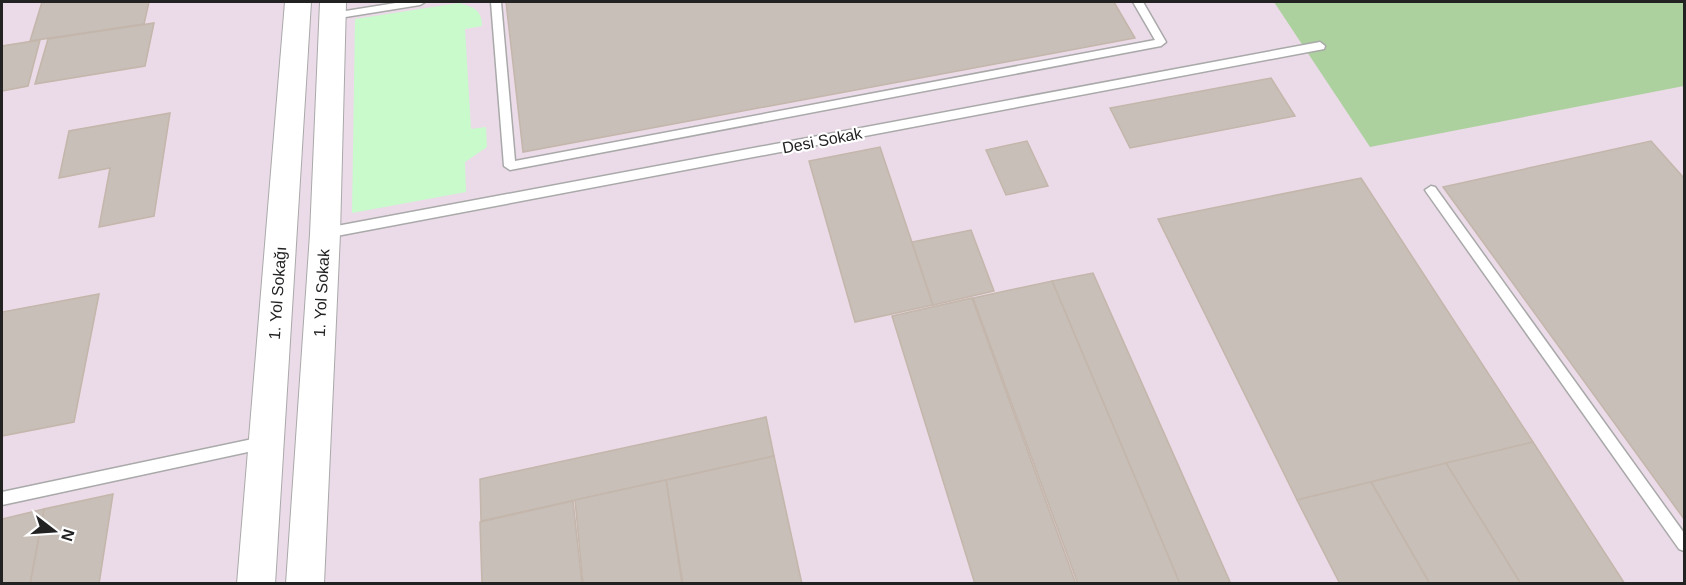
<svg xmlns="http://www.w3.org/2000/svg" width="1686" height="585" viewBox="0 0 1686 585" font-family="Helvetica,sans-serif">
<rect width="100%" height="100%" fill="#f2efe9"/>
<rect fill="#ebdbe8" x="2" y="2" width="1682" height="581"/>
<path fill="#add19e" d="M1274,2H1684V86L1370,147Z"/>
<path fill="#c8facc" d="M459,3C473,7 482,9 482,26L465,29L471,129L486,127L487,147L465,162L466,192L352,213L355,19Z"/>
<g fill="#c7bfb8" stroke="#c4b6ab" stroke-width="1.5">
<path d="M42,2H149L144,24L30,41Z"/>
<path d="M506,2H1114L1135,38L523,152Z"/>
<path d="M154,23L145,66L35,84L48,39Z"/>
<path d="M40,40L28,86L2,91V46Z"/>
<path d="M1271,78L1295,116L1130,148L1110,108Z"/>
<path d="M170,113L154,216L99,227L110,168L59,178L69,131Z"/>
<path d="M1027,141L1048,186L1006,195L986,150Z"/>
<path d="M1651,141L1684,178V519L1443,187Z"/>
<path d="M880,147L933,305L855,322L809,161Z"/>
<path d="M1361,178L1533,442L1297,500L1158,219Z"/>
<path d="M971,230L994,291L933,305L912,242Z"/>
<path d="M1093,273L1231,584H1180L1052,281Z"/>
<path d="M1052,281L1180,584H1078L973,298Z"/>
<path d="M99,294L74,422L2,436V312Z"/>
<path d="M972,298L1076,584H975L892,316Z"/>
<path d="M766,417L774,456L481,521L480,479Z"/>
<path d="M1533,442L1625,584H1521L1446,463Z"/>
<path d="M774,456L802,584H683L666,480Z"/>
<path d="M1446,463L1521,584H1430L1371,482Z"/>
<path d="M666,480L682,584H583L575,500Z"/>
<path d="M1371,482L1430,584H1340L1297,500Z"/>
<path d="M113,494L99,584H30L44,509Z"/>
<path d="M573,501L582,584H482L480,522Z"/>
<path d="M44,509L30,584H2V519Z"/>
</g>
<g fill="none" stroke-linecap="round" stroke-linejoin="round">
<g stroke="#a9a9a9" stroke-width="3">
<g id="service">
<path d="M402,2H425L420,5L333,19L328,16L333,13Z"/>
<path d="M491,2H501L515,161L1155,40L1133,2H1143L1166,42L1161,46L510,170L504,166Z"/>
<path d="M1320,42L1325,46L1324,49L326,238L322,236L320,233L322,230L326,228Z"/>
<path d="M1431,186L1435,187L1684,533V551L1679,549L1427,193L1425,190Z"/>
<path d="M262,437L267,439L269,443L267,447L262,449L2,505V492Z"/>
</g>
</g>
<g stroke="#a9a9a9" stroke-width="2">
<g id="tertiary">
<path d="M285,2H311L275,584H237Z"/>
<path d="M320,2H346L340,234L324,584H286L310,234Z"/>
</g>
</g>
<use href="#service" fill="#fff" fill-rule="evenodd"/>
<use href="#tertiary" fill="#fff" fill-rule="evenodd"/>
</g>
<g text-anchor="middle" stroke-width="4.5" stroke-linejoin="round" paint-order="stroke">
<g font-size="16" fill="#222" stroke="#fff">
<text transform="translate(822 140) rotate(-11)" y="6">Desi Sokak</text>
<text transform="translate(277 293) rotate(-86)" y="6">1. Yol Sokağı</text>
<text transform="translate(321 293) rotate(-87)" y="6">1. Yol Sokak</text>
</g>
</g>
<rect width="1686" height="585" fill="none" stroke="#222222" stroke-width="6"/>
<g transform="translate(54 531) rotate(107)" stroke="#ffffff" stroke-width="4.5" paint-order="stroke">
<path d="M0-4.5L10 22L0 15L-10 22Z" fill="#222222"/>
<text y="-9" font-size="16" font-weight="bold" text-anchor="middle" fill="#222222">N</text>
</g>
</svg>
